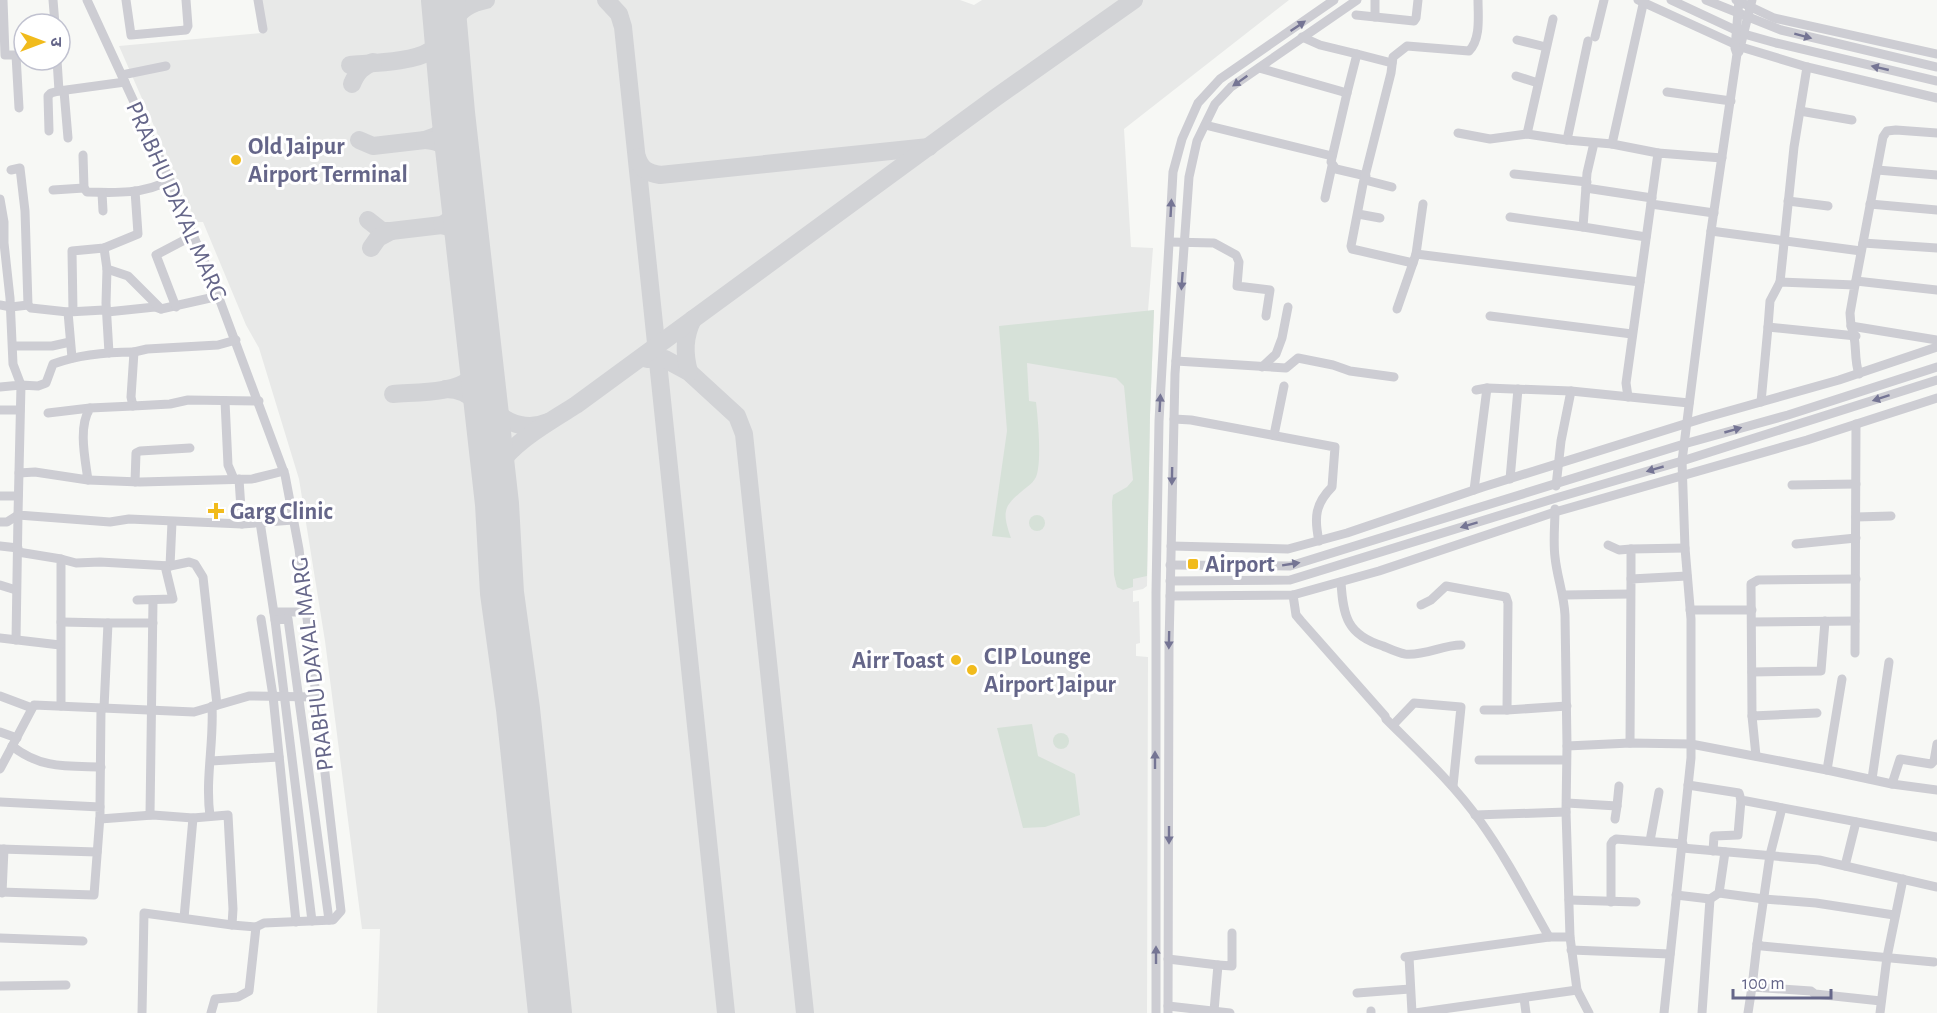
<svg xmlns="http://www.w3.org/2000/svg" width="1937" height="1013" viewBox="0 0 1937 1013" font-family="'Alegreya Sans','Noto Sans Devanagari',sans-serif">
<rect width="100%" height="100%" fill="#f7f8f5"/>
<path fill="#e8e9e8" d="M258,0H960L974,5L982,0H1289L1124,129L1131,247L1153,248L1148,311L1154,310L1150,415L1147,586L1143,589L1133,591V602L1139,601L1140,643L1136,644V656L1148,657L1147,1013H377L380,929H362L325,641L299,479L259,348L246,325L203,222H196L119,46L261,33Z"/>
<g fill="#d6e1d8">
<path d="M1154,310L1150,415L1147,576L1133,579V587L1123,590L1117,587L1114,575L1112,502L1113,495L1127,487L1133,480L1124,386L1116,378L1027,363L1029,401L1036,402C1038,419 1042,462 1036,477C1034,481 1031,484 1027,487C1004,506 1001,509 1011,538L992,536L1007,431L999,326Z"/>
<circle cx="1037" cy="523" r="8"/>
<path d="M1032,724L1038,756L1075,774L1080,815L1045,827L1023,828L997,728Z"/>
<circle cx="1061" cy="741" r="8"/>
</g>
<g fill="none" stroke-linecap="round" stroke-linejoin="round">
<g stroke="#d2d3d6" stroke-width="18">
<path d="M606,0L619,14L623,27L726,1013"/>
<path d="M449,62C446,31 451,7 486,0"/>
<path d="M350,65C371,63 414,62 430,51C438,46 442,35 446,27"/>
<path d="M352,84C357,72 362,67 373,62"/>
<path d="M359,140L373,146L425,140L436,136L443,130L453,113"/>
<path d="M425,140C441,141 448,147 459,158"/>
<path d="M637,157C641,169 647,173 660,175L929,147"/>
<path d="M368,220L382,231H391L442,225L456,216L464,201"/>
<path d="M442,225L456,229L466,237"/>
<path d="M371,248L378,238L391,231"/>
<path d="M647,359H665L689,372L737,416L744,434L805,1013"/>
<path d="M689,372C684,353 684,337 693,319"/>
<path d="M481,374C482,380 483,387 484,393C492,419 523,433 548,422"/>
<path d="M446,389C481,390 482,415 488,443"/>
<path d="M393,394C415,392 455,394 471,378C478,371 478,362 480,352"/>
<path d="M497,504C496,493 494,482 497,471C505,446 554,419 576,405L995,98L1134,0"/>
</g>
<path stroke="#d2d3d6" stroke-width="44" d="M443,0L453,113L497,504L502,593L518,709L550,1013"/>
<g stroke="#cdcdd3" stroke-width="9">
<path d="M3,0L5,55H16L19,108"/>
<path d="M53,0L55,24"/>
<path d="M87,0L170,180L213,282L285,475L299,549L341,911L333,920L264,923L256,927L249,991L238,997L215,999L211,1013"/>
<path d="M126,0L131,35L186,30L188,26L186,0"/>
<path d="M258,0L263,29"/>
<path d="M1638,0L1741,47L1807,67L1937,98"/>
<path d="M1644,0L1612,144L1658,153"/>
<path d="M1671,0L1744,34L1776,43L1937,81"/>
<path d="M1706,0L1781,30L1937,67"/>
<path d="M1736,0L1774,18L1937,54"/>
<path d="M1356,15L1414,21L1416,18L1418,0"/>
<path d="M1375,17V0"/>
<path d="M1595,37L1604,0"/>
<path d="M1517,40L1546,47"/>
<path d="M1588,41L1567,140L1612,144"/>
<path d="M1739,52L1752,0"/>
<path d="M1357,54L1392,63"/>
<path d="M57,60L59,91L125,82"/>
<path d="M1259,68L1347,93L1357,54L1320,45L1302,37"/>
<path d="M122,75L166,66"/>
<path d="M1516,76L1538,83"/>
<path d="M64,91L68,138"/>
<path d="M1667,92L1731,101"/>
<path d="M1347,93L1331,162L1336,169L1366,176"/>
<path d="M1800,111L1852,120"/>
<path d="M1205,125L1332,156"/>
<path d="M49,131L48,96L51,93L59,91"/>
<path d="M1458,133L1490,139L1527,134L1567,140"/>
<path d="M1527,134L1553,19"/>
<path d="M1594,143L1587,173L1583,227L1646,237"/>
<path d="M83,155L84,188"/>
<path d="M11,170L20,168L25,211L28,305L31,308L68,312L104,310L107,312L155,307L161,309L219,296"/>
<path d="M1877,170L1937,175"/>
<path d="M1514,174L1587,182"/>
<path d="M1365,180L1392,187"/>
<path d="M1586,188L1652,198"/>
<path d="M53,190L84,188L87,192C116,193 145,194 170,180"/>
<path d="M102,193L103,211"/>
<path d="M1325,198L1332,166"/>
<path d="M0,199L4,222V243L10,298L13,364L21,385L0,387"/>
<path d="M1788,201L1828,206"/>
<path d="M1423,204L1416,254L1413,263L1352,249L1351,246L1363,184L1391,73L1393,57L1407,46L1469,51C1481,39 1478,16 1478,0"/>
<path d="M1651,204L1714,213"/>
<path d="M1870,204L1937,210"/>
<path d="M1358,214L1380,218"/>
<path d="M1510,217L1583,227"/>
<path d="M1711,231L1861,251"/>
<path d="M1170,242L1214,243L1236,255L1239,262L1237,286L1270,290L1266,316"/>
<path d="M1863,243L1937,248"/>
<path d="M104,248L107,269L128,276L161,309"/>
<path d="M1416,254L1640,282"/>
<path d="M107,269L106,303L109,353"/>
<path d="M1856,281L1937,290"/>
<path d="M1780,282L1794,147L1807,67"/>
<path d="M1855,285L1883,137L1887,131L1896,130L1937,133"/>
<path d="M0,305L11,307L28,305"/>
<path d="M176,307L156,255L194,235"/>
<path d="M1397,309L1413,263"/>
<path d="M73,311L72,251L104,248L138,234L135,191"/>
<path d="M68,312L72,358"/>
<path d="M1490,316L1632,334"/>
<path d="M1851,326L1850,313L1855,285L1780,282L1770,301L1768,327L1856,336"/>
<path d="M13,346H52L70,342"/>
<path d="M134,352L147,349L218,345L236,340"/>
<path d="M1176,361L1286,368L1298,358L1333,365L1350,371L1394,377"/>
<path d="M1262,367L1276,354L1282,338L1288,307"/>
<path d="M1859,374C1853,357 1858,341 1851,326L1937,340"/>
<path d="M1476,390L1487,388L1571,391L1689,403"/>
<path d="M1628,397L1626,383L1658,153L1722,158"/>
<path d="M225,401L228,465L234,479"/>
<path d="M259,401L188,400L170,404L133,406L131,397L134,352C107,352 78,355 53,364L46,383L38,386L21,385L18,515L110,522L129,519L242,524L293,520"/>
<path d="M1761,402L1768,327"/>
<path d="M0,410H20"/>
<path d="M48,413L90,408"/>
<path d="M1174,419L1191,420L1335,447L1332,487C1315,504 1314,518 1319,541"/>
<path d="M1274,435L1284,386"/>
<path d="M19,473L35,472L88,480C85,458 78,427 90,408L133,406"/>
<path d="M239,479L242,524"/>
<path d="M1510,479L1518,389"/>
<path d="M88,480L140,482L252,479L284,471"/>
<path d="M135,482L136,453L140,451L190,448"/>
<path d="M1792,485L1856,484"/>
<path d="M1556,486L1561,441L1571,391"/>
<path d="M1474,490L1487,388"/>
<path d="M0,496H18"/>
<path d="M1555,509C1555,525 1553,541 1555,557C1557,577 1564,595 1565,615L1567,746L1566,812L1570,937L1577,990L1589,1013"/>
<path d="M1856,517L1891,516"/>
<path d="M0,522H7L18,515"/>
<path d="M260,522L275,620L312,921"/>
<path d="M1796,544L1856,538"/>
<path d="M1608,545L1619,550L1631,549"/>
<path d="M0,546L18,548"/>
<path d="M1171,546L1288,549L1347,533L1483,487L1704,418L1839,380L1937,347"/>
<path d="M18,552L61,559V706"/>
<path d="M61,559L76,563L100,562L170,566L189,562L195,564L203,577L217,705"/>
<path d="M1170,565L1290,566L1684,444L1788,415L1937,367"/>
<path d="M170,566L172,522"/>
<path d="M1631,579V549L1685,548"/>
<path d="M1170,581L1290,580L1556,498L1682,461L1937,380"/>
<path d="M1341,582C1343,616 1347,635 1383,646C1390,649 1398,653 1405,654C1425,656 1442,645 1461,645"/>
<path d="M0,585L16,590"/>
<path d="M1293,595L1296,615L1301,621L1385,716L1386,719C1419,752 1453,783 1480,821C1506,857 1527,898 1549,937"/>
<path d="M1564,595L1630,594"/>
<path d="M1170,596L1293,595L1379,571L1555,512L1807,440L1937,398"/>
<path d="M137,600L173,599L165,566"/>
<path d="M1421,605L1431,600L1446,586L1506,597L1508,603L1507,710L1567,706"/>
<path d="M1690,610H1752"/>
<path d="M274,612H306"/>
<path d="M261,619L273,696L296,922"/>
<path d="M275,620L288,619L329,920"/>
<path d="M61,622L108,623"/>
<path d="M1752,622L1855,621"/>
<path d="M0,638L60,645"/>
<path d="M16,640L18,515"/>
<path d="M1855,653L1856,424"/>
<path d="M1752,672L1821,671L1825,621"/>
<path d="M1842,679L1827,770L1892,784L1937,790"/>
<path d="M0,696L32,708"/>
<path d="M104,708L108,623H153"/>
<path d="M1484,710H1507"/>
<path d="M1817,713L1752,716L1751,584L1758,580L1856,579"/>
<path d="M1752,716L1756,756"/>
<path d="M1393,725L1414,703L1461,707L1453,786"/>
<path d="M0,732L17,738"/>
<path d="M1630,743L1631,579L1687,576"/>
<path d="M12,746C41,769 67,766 101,767"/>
<path d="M1567,746L1630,743L1691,744L1827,770"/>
<path d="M1479,760H1566"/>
<path d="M211,761L279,757"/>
<path d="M0,769L34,705L194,712L249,696L316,697"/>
<path d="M1872,779L1889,662"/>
<path d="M1892,784L1900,759L1931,764L1934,761L1937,744"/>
<path d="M1688,785L1739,793L1741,800L1937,837"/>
<path d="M0,802L100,807V816L94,895L0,892"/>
<path d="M1567,803L1617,806L1615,819"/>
<path d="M1617,806L1619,786"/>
<path d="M100,807L101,708"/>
<path d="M1782,808L1770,855L1757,944L1762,946L1934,962"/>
<path d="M150,815L153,600"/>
<path d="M1475,815L1566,812"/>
<path d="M210,816C205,779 214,743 212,706"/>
<path d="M100,819L153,815L193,818L228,815L233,909L232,925L256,927"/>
<path d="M1650,841L1659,792"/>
<path d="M1682,848L1819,860L1937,887"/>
<path d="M0,849L97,852"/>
<path d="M1713,851L1714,836L1738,835L1741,800"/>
<path d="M1845,866L1856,822"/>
<path d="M2,893L4,849"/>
<path d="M1719,893L1764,899L1816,903L1894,915"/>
<path d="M1676,895L1710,899L1719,893L1725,852"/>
<path d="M1569,900L1636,902"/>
<path d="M1611,902V844L1613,841L1616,839L1683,844"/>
<path d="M184,918L193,818"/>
<path d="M0,938L83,941"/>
<path d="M1757,944L1752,987L1811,991L1815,994L1881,1001"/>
<path d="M1571,950L1670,954"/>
<path d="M1405,957L1549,937H1570"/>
<path d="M1409,957L1412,1013"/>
<path d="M1168,959L1218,965L1214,1011"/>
<path d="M1218,965L1232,966V933"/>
<path d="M0,986L66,985"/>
<path d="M1357,993L1410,989"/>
<path d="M1524,998L1526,1013"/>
<path d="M1168,1006L1230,1013"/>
<path d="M1371,1011V1013"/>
<path d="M142,1013L144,913L232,925"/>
<path d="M1156,1013V593L1159,421L1173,172L1182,139L1198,103L1220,79L1334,0"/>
<path d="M1168,1013L1169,646L1175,374L1189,177L1197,141L1215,104L1231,87L1357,0"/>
<path d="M1415,1013L1577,990"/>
<path d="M1664,1013L1691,758V619L1685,548L1682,461L1711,231L1737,54L1735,48L1739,0"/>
<path d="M1702,1013L1710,899"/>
<path d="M1748,1013L1752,987"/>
<path d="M1880,1013L1887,957L1903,879"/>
</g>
</g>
<defs><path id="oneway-solid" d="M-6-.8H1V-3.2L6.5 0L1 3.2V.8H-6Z" transform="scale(1.5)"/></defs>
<g fill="#757594">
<use href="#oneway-solid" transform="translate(1298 26) rotate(-34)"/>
<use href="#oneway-solid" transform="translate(1803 36) rotate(15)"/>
<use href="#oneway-solid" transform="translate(1880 68) rotate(-167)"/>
<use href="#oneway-solid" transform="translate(1240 81) rotate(145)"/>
<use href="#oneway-solid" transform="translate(1171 208) rotate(-87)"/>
<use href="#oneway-solid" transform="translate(1182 281) rotate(94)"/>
<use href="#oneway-solid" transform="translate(1881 398) rotate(162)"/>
<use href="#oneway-solid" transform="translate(1160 403) rotate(-87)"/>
<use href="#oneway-solid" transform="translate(1733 430) rotate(-16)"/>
<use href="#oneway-solid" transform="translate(1655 469) rotate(164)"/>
<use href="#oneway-solid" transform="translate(1172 476) rotate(91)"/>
<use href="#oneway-solid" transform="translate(1469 525) rotate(163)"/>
<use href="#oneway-solid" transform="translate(1291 564) rotate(-9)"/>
<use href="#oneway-solid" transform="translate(1169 640) rotate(91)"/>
<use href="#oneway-solid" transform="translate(1155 760) rotate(-90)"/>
<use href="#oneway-solid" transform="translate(1169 835) rotate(90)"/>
<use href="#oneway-solid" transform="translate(1156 955) rotate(-90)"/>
</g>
<g fill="#f1bb1c" stroke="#fff" stroke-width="2">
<circle cx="236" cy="160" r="6"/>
<path d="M213 502h6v6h6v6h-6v6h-6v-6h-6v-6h6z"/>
<rect x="1187" y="558" width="12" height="12" rx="3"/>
<circle cx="956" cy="660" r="6"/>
<circle cx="972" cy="670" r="6"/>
</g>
<g text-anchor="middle" stroke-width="6" stroke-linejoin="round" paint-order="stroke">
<g font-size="24" font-weight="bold" fill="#656689" stroke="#fff" text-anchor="start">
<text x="248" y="154">Old Jaipur<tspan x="248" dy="28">Airport Terminal</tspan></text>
<text x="230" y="519">Garg Clinic</text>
<text x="1205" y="572">Airport</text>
<text x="984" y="664">CIP Lounge<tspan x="984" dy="28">Airport Jaipur</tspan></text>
<text x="944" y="668" text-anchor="end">Airr Toast</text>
</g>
<g font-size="24" fill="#656689" stroke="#fff">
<text transform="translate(177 201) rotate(66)" y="8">PRABHU DAYAL MARG</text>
<text transform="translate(312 664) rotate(-97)" y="8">PRABHU DAYAL MARG</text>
</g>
</g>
<g transform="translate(42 42) rotate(90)"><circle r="28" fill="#ffffff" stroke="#c1c2d0" stroke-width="1.5"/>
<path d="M0-4.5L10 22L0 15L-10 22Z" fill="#f1bb1c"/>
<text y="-9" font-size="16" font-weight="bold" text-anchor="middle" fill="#656689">उ</text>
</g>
<path d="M1733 989v9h98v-9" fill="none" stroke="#656689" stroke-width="3"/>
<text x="1742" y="989" font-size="18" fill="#656689" stroke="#ffffff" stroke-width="4.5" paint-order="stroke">100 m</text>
</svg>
